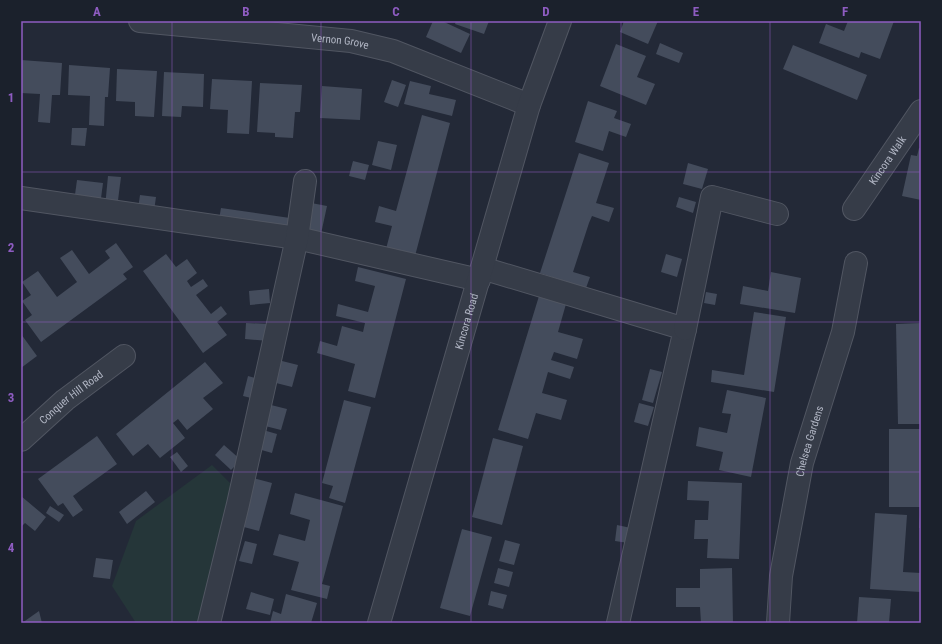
<svg xmlns="http://www.w3.org/2000/svg" width="942" height="644" viewBox="0 0 942 644" font-family="'Roboto Condensed',sans-serif">
<rect width="100%" height="100%" fill="#232937"/>
<path fill="#253639" d="M212,465L234,487L202,623H136L112,586L136,521Z"/>
<g fill="#444c5c">
<path d="M433,21H442L470,34L461,53L426,37Z"/>
<path d="M456,21H489L484,34L455,24Z"/>
<path d="M624,21H658L648,44L620,32Z"/>
<path d="M848,21H894L880,59L861,52L859,58L819,43L826,24L844,31Z"/>
<path d="M660,43L683,53L679,63L656,54Z"/>
<path d="M616,44L646,56L637,77L655,84L646,105L600,86Z"/>
<path d="M793,45L867,75L857,100L783,69Z"/>
<path d="M21,60L62,63L60,95H52L50,123L38,122L40,94L21,93Z"/>
<path d="M69,65L110,68L108,97H105L104,126L89,125L90,96L68,95Z"/>
<path d="M117,69L157,71L154,117L135,116V102L116,101Z"/>
<path d="M164,72L204,74L203,107L182,106L181,117L162,116Z"/>
<path d="M212,79L252,81L249,134L227,133L228,110L210,109Z"/>
<path d="M392,80L406,85L398,107L384,102Z"/>
<path d="M410,81L431,86L429,94L456,100L452,116L404,104Z"/>
<path d="M260,83L302,85L300,112H295L293,138L275,137V133L257,132Z"/>
<path d="M322,86L362,89L360,120L320,118Z"/>
<path d="M588,101L617,111L614,118L631,124L626,137L609,131L603,151L575,142Z"/>
<path d="M422,115L450,123L415,256L386,249L392,226L375,222L379,206L396,211Z"/>
<path d="M72,128H87L85,146L71,145Z"/>
<path d="M378,141L397,145L391,170L372,165Z"/>
<path d="M919,148H921V200L902,196L911,155L917,156Z"/>
<path d="M579,153L609,163L596,203L614,208L609,222L592,216L589,223L573,272L590,277L586,288L540,273Z"/>
<path d="M353,161L369,165L365,180L349,176Z"/>
<path d="M688,163L708,169L702,189L683,184Z"/>
<path d="M108,176L121,177L117,208L105,207Z"/>
<path d="M77,180L103,183L100,206L74,202Z"/>
<path d="M140,195L156,197L154,211L138,209Z"/>
<path d="M679,197L696,202L693,213L676,207Z"/>
<path d="M306,202L327,206L321,234L301,230Z"/>
<path d="M221,208L290,218L287,235L218,225Z"/>
<path d="M116,243L133,267L123,274L127,279L41,342L25,320L32,315L22,301L31,295L22,282L38,271L57,297L77,282L60,258L72,250L89,274L110,258L105,251Z"/>
<path d="M166,254L176,267L187,259L197,273L187,281L191,287L203,279L208,286L196,295L211,314L221,306L227,314L217,322L227,335L203,353L143,271Z"/>
<path d="M666,254L682,259L677,277L661,272Z"/>
<path d="M358,267L406,279L375,398L348,391L355,364L317,353L320,341L337,346L342,326L363,332L365,323L336,316L338,304L368,312L375,286L355,281Z"/>
<path d="M771,272L801,278L795,313L740,304L743,286L768,291Z"/>
<path d="M269,289L270,303L250,305L249,291Z"/>
<path d="M706,292L717,294L715,305L704,303Z"/>
<path d="M539,296L566,304L558,332L583,339L577,359L554,352L551,360L574,367L570,379L548,372L542,393L567,400L561,420L536,413L528,439L498,430Z"/>
<path d="M754,312L786,317L774,392L711,382L712,370L744,375Z"/>
<path d="M246,323L272,324L269,341L245,339Z"/>
<path d="M921,323V424H898L896,324Z"/>
<path d="M21,334L37,356L21,368Z"/>
<path d="M278,360L298,365L292,387L272,382Z"/>
<path d="M205,362L223,383L203,398L213,409L187,430L178,419L173,423L185,438L160,458L148,444L133,456L116,434Z"/>
<path d="M650,369L662,372L653,403L642,400Z"/>
<path d="M248,376L259,379L255,399L243,396Z"/>
<path d="M727,390L766,398L751,477L719,470L723,452L696,446L699,427L727,433L731,414L722,413Z"/>
<path d="M344,400L371,407L345,503L329,498L333,486L322,483Z"/>
<path d="M639,403L654,407L648,426L634,422Z"/>
<path d="M267,404L287,409L281,430L261,425Z"/>
<rect x="889" y="429" width="32" height="78"/>
<path d="M263,430L277,434L272,453L258,449Z"/>
<path d="M97,436L117,464L73,496L83,510L73,517L63,503L58,506L38,479Z"/>
<path d="M493,438L523,446L502,525L472,517Z"/>
<path d="M224,445L241,460L231,470L215,455Z"/>
<path d="M177,452L188,466L181,472L170,457Z"/>
<path d="M253,478L272,483L259,531L240,526Z"/>
<path d="M688,481L742,483L739,559L707,558L708,539H694L695,520H708L709,501L687,500Z"/>
<path d="M146,491L155,502L127,524L119,512Z"/>
<path d="M295,493L343,506L322,584L330,586L327,599L291,590L299,562L273,555L279,534L305,541L310,520L290,514Z"/>
<path d="M21,496L46,517L35,531L25,523L21,527Z"/>
<path d="M50,506L64,515L59,522L46,513Z"/>
<path d="M875,513L907,515L903,572L921,573V592L870,589Z"/>
<path d="M920,515H921V528H919Z"/>
<path d="M617,525L631,528L628,543L615,541Z"/>
<path d="M462,529L492,537L470,616L440,608Z"/>
<path d="M505,540L520,544L514,565L499,561Z"/>
<path d="M245,541L257,544L252,564L239,561Z"/>
<path d="M96,558L113,560L110,579L93,577Z"/>
<path d="M498,568L513,572L509,587L494,583Z"/>
<path d="M732,568L733,623H701L700,607H676V588H700V569Z"/>
<path d="M491,591L507,595L503,609L488,605Z"/>
<path d="M251,592L274,599L270,615L246,609Z"/>
<path d="M286,594L317,603L311,623H270L273,611L281,614Z"/>
<path d="M859,597L891,599L889,623H857Z"/>
<path d="M39,611L42,623H22Z"/>
</g>
<g fill="none" stroke-linecap="round" stroke-linejoin="round">
<g stroke="#515662" stroke-width="24">
<g id="minor">
<path id="s1" d="M140,21L351,41L393,51L529,105"/>
<path d="M21,198L297,238L479,280"/>
<path id="s2" d="M854,209L921,111"/>
<path d="M482,268L685,329L618,623"/>
<path d="M685,329L712,197L777,214"/>
<path id="s3" d="M21,440L65,400L124,356"/>
<path d="M209,623L238,504L297,238L305,181"/>
<path id="s4" d="M379,623L529,105L560,21"/>
<path id="s5" d="M778,623L781,576L802,463L843,332L856,263"/>
</g>
</g>
<use href="#minor" stroke="#363c48" stroke-width="22"/>
</g>
<path fill="none" stroke="#8e5cc1" stroke-width="1" stroke-opacity="0.55" d="M172,21V623M321,21V623M471,21V623M621,21V623M770,21V623M21,172H921M21,322H921M21,472H921"/>
<g text-anchor="middle" stroke-width="3.5" stroke-linejoin="round" paint-order="stroke">
<g font-size="11" fill="#b1b6c4" stroke="#1b212c">
<text dy="4" stroke="none"><textPath href="#s1" startOffset="201">Vernon Grove</textPath></text>
<text dy="4" stroke="none"><textPath href="#s2" startOffset="59">Kincora Walk</textPath></text>
<text dy="4" stroke="none"><textPath href="#s4" startOffset="314">Kincora Road</textPath></text>
<text dy="4" stroke="none"><textPath href="#s3" startOffset="66">Conquer Hill Road</textPath></text>
<text dy="4" stroke="none"><textPath href="#s5" startOffset="185">Chelsea Gardens</textPath></text>
</g>
</g>
<rect width="942" height="644" fill="none" stroke="#1b212c" stroke-width="44"/>
<rect x="22" y="22" width="898" height="600" fill="none" stroke="#8e5cc1" stroke-width="1.5"/>
<g font-size="13" text-anchor="middle" font-weight="bold" fill="#8e5cc1">
<text x="97" y="16">A</text>
<text x="246" y="16">B</text>
<text x="396" y="16">C</text>
<text x="546" y="16">D</text>
<text x="696" y="16">E</text>
<text x="845" y="16">F</text>
<text x="11" y="102">1</text>
<text x="11" y="252">2</text>
<text x="11" y="402">3</text>
<text x="11" y="552">4</text>
</g>
</svg>
